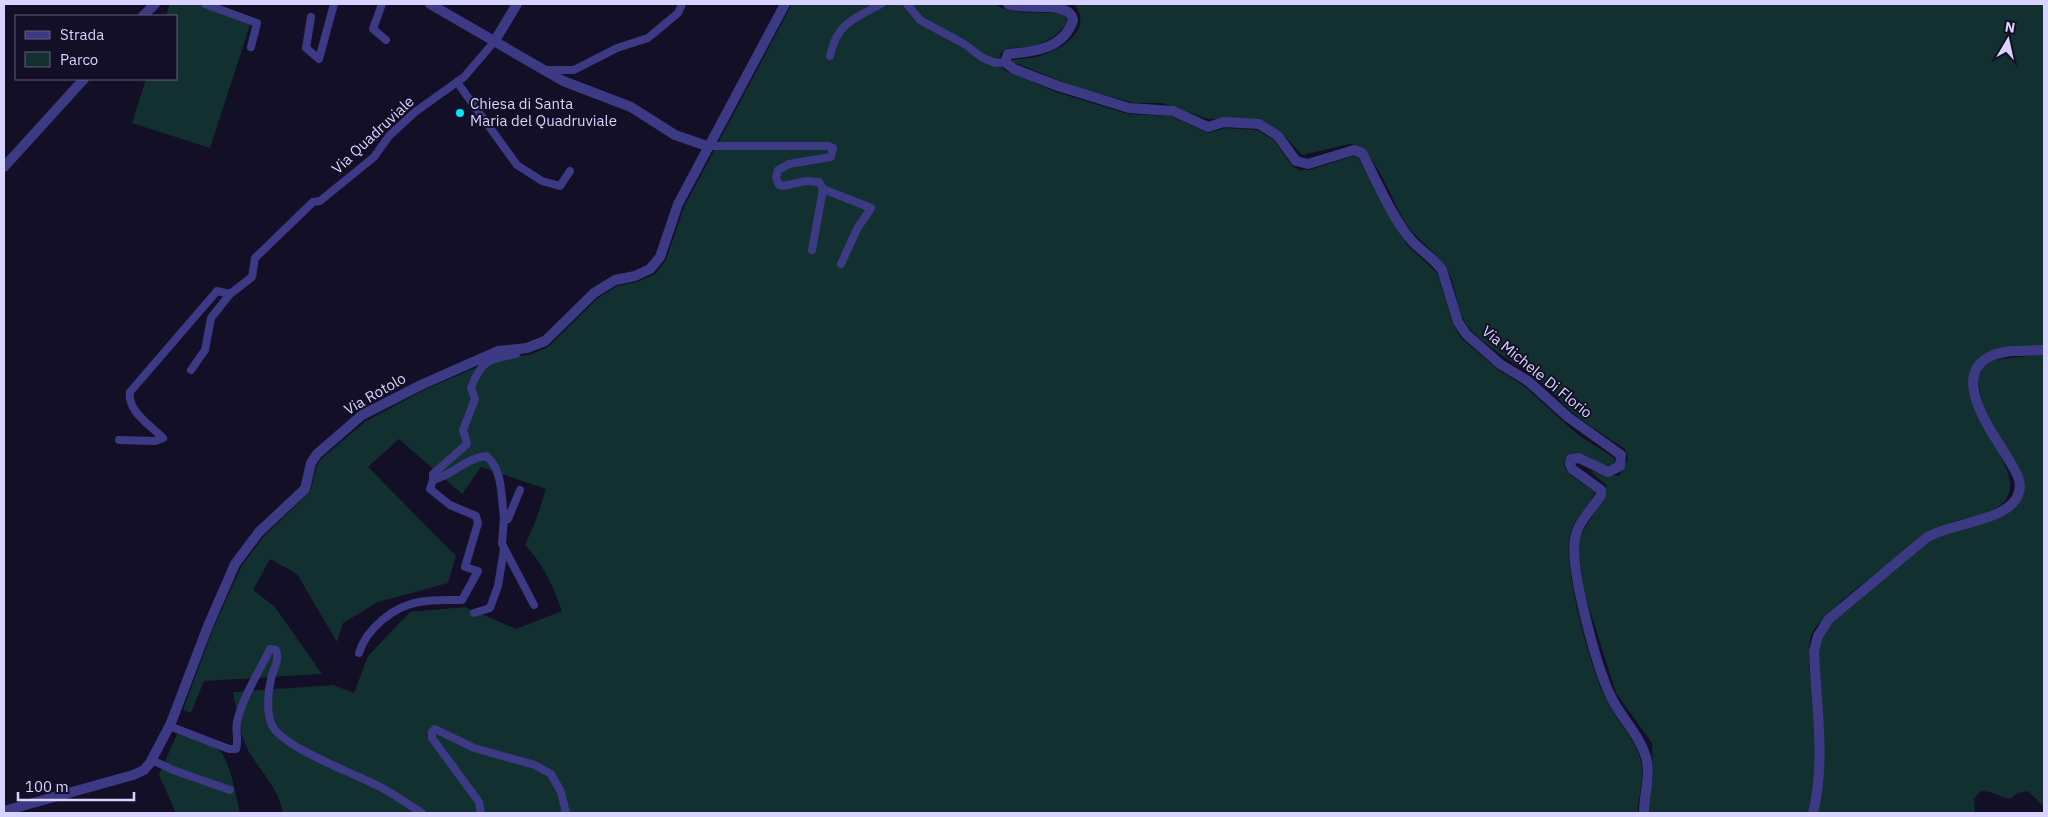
<svg xmlns="http://www.w3.org/2000/svg" width="2048" height="817" viewBox="0 0 2048 817" font-family="'IBM Plex Sans',sans-serif">
<rect width="100%" height="100%" fill="#130f26"/>
<g fill="#12302f">
<path d="M170,4H196L251,22L210,148L132,123L146,79H176V16H166Z"/>
<path d="M792,4H994C1019,18 1039,9 1065,15L1067,23C1057,37 1041,46 1024,47C1018,48 1009,47 1005,50C996,54 999,64 1004,70L1056,92L1128,114L1171,116L1208,133L1225,128L1257,130L1274,140L1292,166L1300,170H1309L1354,156L1358,157L1398,231L1407,245L1437,273L1453,324L1461,338L1497,369L1524,386L1577,434L1614,458L1615,463L1607,466C1592,462 1584,448 1567,455L1564,464L1567,472L1573,477L1595,492C1589,507 1574,518 1570,534C1562,566 1591,671 1607,701C1617,722 1635,737 1641,761C1645,778 1638,795 1638,813H283C279,789 261,772 249,752C239,734 237,712 233,692L333,685L354,693L368,656L410,612L465,607L516,629L562,611C553,586 543,564 525,545L536,520L546,489L481,467L462,494L399,439L368,467L456,556L448,583L378,602L343,623L337,642L297,574L270,559L253,590L275,607L322,674L204,681L191,713L183,710L213,629L241,567L264,536L310,492L317,465L322,458L366,421L426,389L500,357L529,355L548,347L598,298L617,286L637,282L655,274L666,260L684,207Z"/>
<path d="M1074,4H2044V347L2004,350L1972,378C1979,399 1986,421 1994,442C1999,456 2012,473 2010,488C2007,516 1966,515 1948,524C1922,538 1819,611 1811,636C1806,654 1811,678 1813,696C1815,734 1818,777 1808,813H1647L1648,796L1653,780L1652,743L1616,693L1585,595L1578,549L1579,538L1599,505L1607,486L1590,471L1619,476L1628,459L1625,449C1607,437 1589,426 1572,412C1562,403 1553,392 1542,383C1519,364 1490,351 1470,329C1457,315 1457,290 1449,273C1439,253 1419,242 1407,225C1393,205 1375,146 1350,144L1302,155L1280,131L1245,118L1208,119L1162,103H1134L1078,88L1013,62L1012,60C1020,58 1028,59 1036,57C1060,51 1095,30 1074,4Z"/>
<path d="M2044,354V807L2028,791L2018,793L2010,799C1999,797 1993,791 1981,791L1974,799L1975,813H1817L1822,703L1818,652L1819,644L1832,622L1928,541L2011,510C2020,503 2025,496 2023,485L1981,401L1978,379L1983,368L1993,360Z"/>
<path d="M177,734C188,737 214,744 221,752C231,764 236,798 240,813H176L159,775Z"/>
</g>
<g fill="none" stroke-linecap="round" stroke-linejoin="round">
<g stroke="#3d3a85" stroke-width="8">
<path d="M205,4L257,23L251,47"/>
<path d="M382,4L373,29L386,40"/>
<path d="M907,4L920,20L966,45L981,57L995,63L1005,62"/>
<path d="M311,17L306,48L319,59L334,4"/>
<path d="M830,56C837,23 853,19 881,4"/>
<path d="M546,70H574L617,48L648,38L678,13L682,4"/>
<path d="M457,82L517,165L542,181L560,186L570,171"/>
<path d="M707,146H828L833,148L831,157L789,164L778,170L776,178L779,185L783,186L806,181L819,182L823,189L871,208L857,229L841,264"/>
<path d="M812,250L823,189"/>
<path d="M518,351L516,354C488,359 481,361 471,388L475,399L463,430L467,444L433,474V480C452,475 466,458 486,456C503,468 501,498 504,517L508,519L520,490"/>
<path d="M191,370L205,350L211,318L230,294"/>
<path d="M119,440L155,441L163,438C150,425 127,411 130,392L217,291L230,294L252,277L255,258L313,202L320,201L374,157L389,136L415,112L464,77L494,42"/>
<path d="M504,517L502,544L534,605"/>
<path d="M474,613L490,608L498,586L504,549"/>
<path d="M359,653C366,629 394,606 419,602C433,599 448,600 462,600L478,571L465,567L478,523L476,516L450,505L430,489L433,480"/>
<path d="M169,726L229,749H236C239,740 235,731 237,722C243,696 259,672 270,649L276,650C280,661 273,669 271,679C268,691 266,713 272,725C282,748 359,775 384,789C397,796 409,805 422,813"/>
<path d="M152,760L173,770L230,790"/>
<path d="M481,813L479,802L432,738V732L435,729L474,748L535,765L551,774L561,792L566,813"/>
</g>
<g stroke="#3d3a85" stroke-width="10">
<path d="M430,4L563,81L631,107L675,135L707,146"/>
<path d="M1008,4C1027,11 1070,0 1073,20C1064,49 1033,52 1008,54L1005,62L1014,69L1058,86L1129,108L1173,111L1208,127L1224,122L1259,124L1278,136L1296,161L1308,164L1354,150L1362,153C1376,179 1393,220 1412,241C1421,251 1434,258 1442,270L1458,322L1466,334L1500,364L1528,381L1568,417L1621,455L1620,466L1608,472L1579,458L1571,459L1570,464L1572,469L1601,490V495C1592,509 1578,522 1575,538C1569,568 1597,668 1611,697C1621,718 1639,734 1646,757C1651,776 1644,793 1644,813"/>
<path d="M143,16L155,4"/>
<path d="M494,42L517,4"/>
<path d="M4,167L84,79"/>
<path d="M4,811L133,775L144,770L150,763L171,723L208,626L235,564L259,532L305,489L311,463L317,454L362,415L423,384L498,351L527,348L545,341L594,293L615,280L635,276L650,269L660,257L678,204L785,4"/>
<path d="M1813,813C1826,760 1816,705 1814,651L1818,636L1829,619L1926,538C1950,523 2001,522 2016,499C2020,492 2021,484 2018,477C2008,450 1942,379 1991,356C2007,349 2028,351 2044,350"/>
</g>
</g>
<circle fill="#00e5ff" stroke="#130f26" stroke-width="2" cx="460" cy="113" r="5"/>
<g text-anchor="middle" stroke-width="4" stroke-linejoin="round" paint-order="stroke">
<g font-size="15" fill="#d9d4ff" stroke="#130f26" text-anchor="start">
<text x="470" y="109">Chiesa di Santa<tspan x="470" dy="17">Maria del Quadruviale</tspan></text>
</g>
<g font-size="15" fill="#d9d4ff" stroke="#130f26">
<text transform="translate(373 135) rotate(-43)" y="5">Via Quadruviale</text>
<text transform="translate(1537 372) rotate(39)" y="5">Via Michele Di Florio</text>
<text transform="translate(375 394) rotate(-30)" y="5">Via Rotolo</text>
</g>
</g>
<rect width="2048" height="817" fill="none" stroke="#d9d4ff" stroke-width="10"/>
<rect x="15" y="15" width="162" height="65" fill="#130f26" stroke="#625e7d"/>
<rect x="25" y="31" width="25" height="8" fill="#3d3a85" stroke="#625e7d"/>
<text x="60" y="40" font-size="15" fill="#d9d4ff">Strada</text>
<rect x="25" y="52" width="25" height="15" fill="#12302f" stroke="#625e7d"/>
<text x="60" y="65" font-size="15" fill="#d9d4ff">Parco</text>
<g transform="translate(2008 40) rotate(9)" stroke="#130f26" stroke-width="4" paint-order="stroke">
<path d="M0-4L9 19L0 12L-9 19Z" fill="#d9d4ff"/>
<text y="-8" font-size="14" font-weight="bold" text-anchor="middle" fill="#d9d4ff">N</text>
</g>
<path d="M18 792v8h116v-8" fill="none" stroke="#d9d4ff" stroke-width="2.5"/>
<text x="25" y="792" font-size="15" fill="#d9d4ff" stroke="#130f26" stroke-width="4" paint-order="stroke">100 m</text>
</svg>
